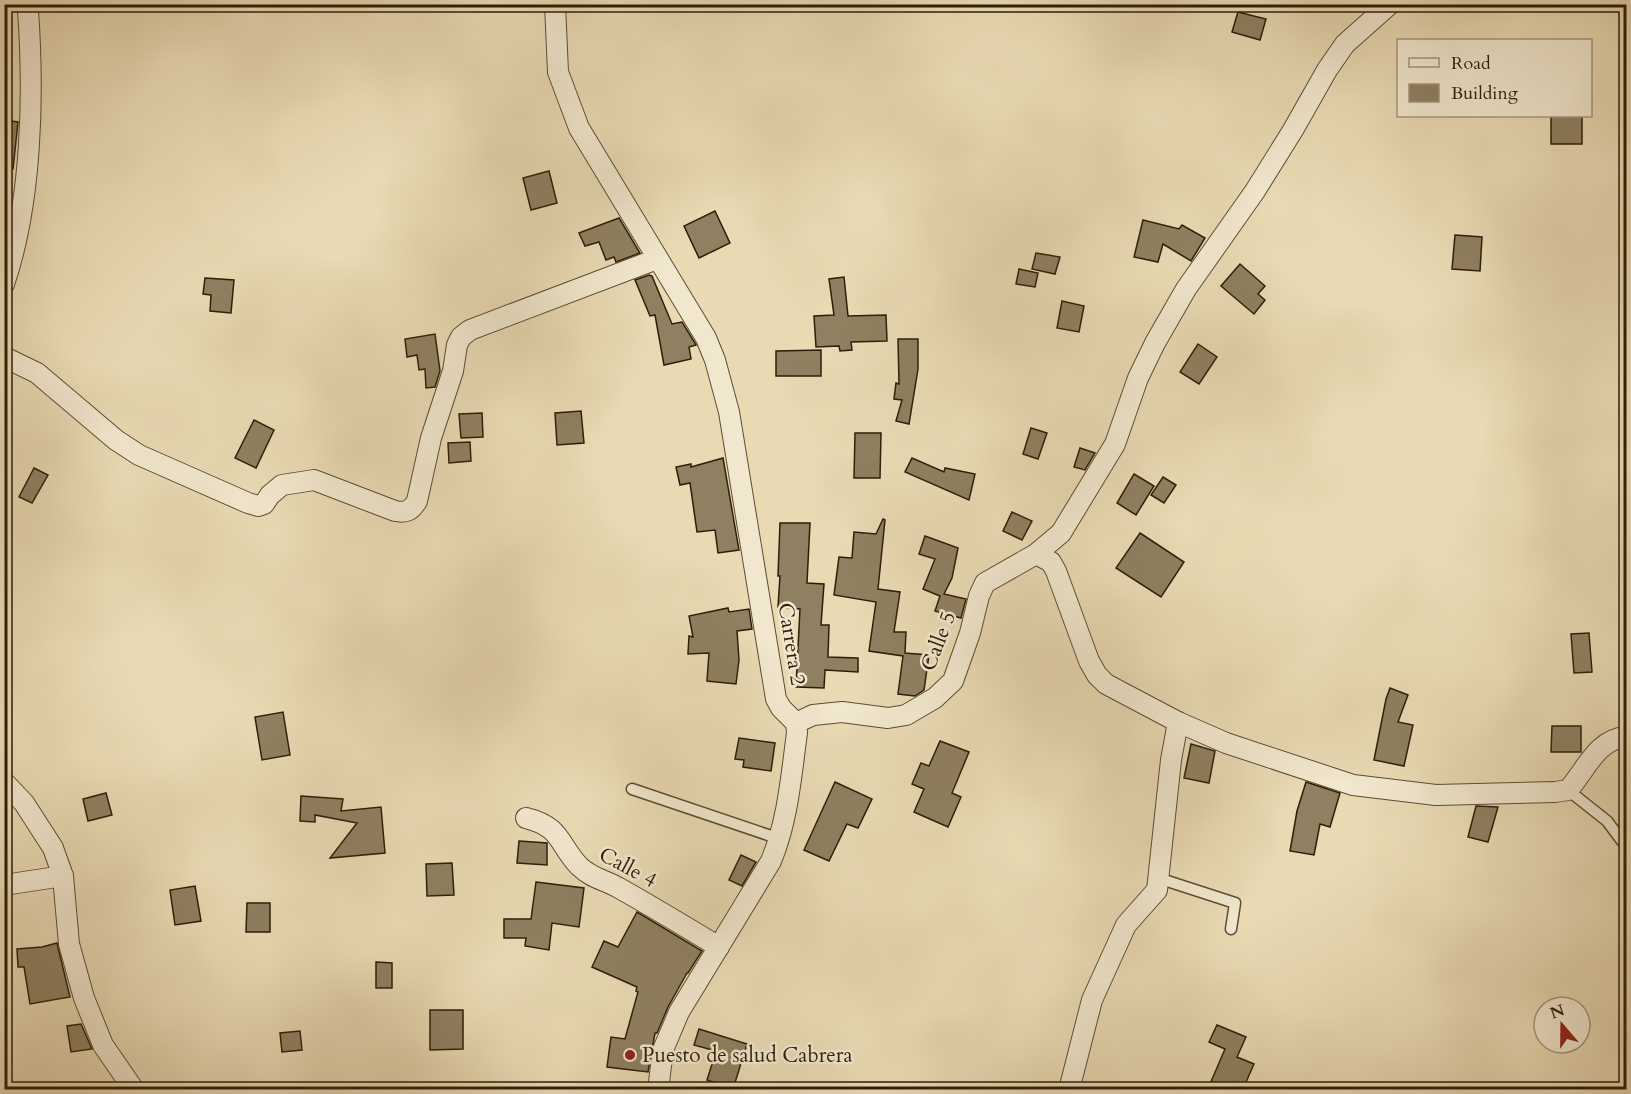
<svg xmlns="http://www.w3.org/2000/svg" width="1631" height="1094" viewBox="0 0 1631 1094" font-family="Cardo,serif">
<rect width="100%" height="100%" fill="#e9dab3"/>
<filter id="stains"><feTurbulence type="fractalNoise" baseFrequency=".00333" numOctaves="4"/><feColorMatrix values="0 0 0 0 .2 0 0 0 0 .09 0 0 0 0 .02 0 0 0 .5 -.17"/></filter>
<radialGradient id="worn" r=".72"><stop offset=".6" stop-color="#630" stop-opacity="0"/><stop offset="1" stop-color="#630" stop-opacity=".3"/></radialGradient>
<g fill="#8f8061" stroke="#2d1e09" stroke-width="1.5">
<path d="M1238,12L1266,19L1260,40L1232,32Z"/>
<rect x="1551" y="116" width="31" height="28"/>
<path d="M4,120L18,122L13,169L4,168Z"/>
<path d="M549,171L557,203L531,210L523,178Z"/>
<path d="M715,211L730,243L699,258L684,226Z"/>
<path d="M619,218L640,253L616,262L614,257L606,260L599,242L585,246L579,233Z"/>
<path d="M1143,220L1179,229L1182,225L1205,238L1191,261L1163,244L1158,262L1134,257Z"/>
<path d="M1455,235L1482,237L1480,271L1452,269Z"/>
<path d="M1036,253L1060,257L1055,274L1032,269Z"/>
<path d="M1240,264L1265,286L1258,294L1265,300L1254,314L1221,286Z"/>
<path d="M1019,269L1038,273L1035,287L1016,284Z"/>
<path d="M649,275L652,276L672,324L682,322L695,343L696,345L689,347L691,359L664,365L655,315L650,316L635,280Z"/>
<path d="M844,277L848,316L886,315L887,341L851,342L852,350L840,351L839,346L816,347L814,316L834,315L829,279Z"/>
<path d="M205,278L234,280L231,313L210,311L211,295L203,294Z"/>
<path d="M1062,301L1084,306L1079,332L1057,328Z"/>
<path d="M435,334L440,371L435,387L426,388L425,369L419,370L417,355L407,357L405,339Z"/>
<path d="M898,339H918V369L909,424L896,421L902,400L894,399L896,383L899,384Z"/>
<path d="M1198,344L1217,357L1199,384L1180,372Z"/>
<path d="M821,350V376H776V351Z"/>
<path d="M581,411L584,443L557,445L555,413Z"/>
<path d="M482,413L483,437L461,438L459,414Z"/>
<path d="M254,420L274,430L256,468L235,458Z"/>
<path d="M1031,428L1047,433L1038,459L1023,454Z"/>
<path d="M855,433H881L880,478H854Z"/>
<path d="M470,442L471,461L449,463L448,443Z"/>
<path d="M1080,448L1095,453L1085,470L1074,467Z"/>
<path d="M723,458L739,550L718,553L715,530L697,532L690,483L680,485L676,467L691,464V467Z"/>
<path d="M912,458L944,472L945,468L975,474L969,500L905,472Z"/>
<path d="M34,468L48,475L32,503L19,497Z"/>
<path d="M1134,474L1154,486L1136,515L1117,503Z"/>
<path d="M1163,477L1176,485L1164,503L1151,495Z"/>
<path d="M1012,512L1032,521L1022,540L1003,531Z"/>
<path d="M883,519L885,520L878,589L900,592L894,632H906L905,653L929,655L924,690L915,696L898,694L903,656L869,651L876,602L834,595L839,557L852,558L854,532L876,534Z"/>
<path d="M780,523H810L807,583L824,584L821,625H829L828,657L858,658V672L825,670L824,688L796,687L800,609L778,607L780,576H778Z"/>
<path d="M1140,533L1184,562L1161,597L1116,568Z"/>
<path d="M925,536L958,548L952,578L944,594L966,599L961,618L935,611L940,596L923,589L935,559L919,554Z"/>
<path d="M728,608L729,612L749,609L752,629L737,631L739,660L736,684L707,681L709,653L688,654L689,636L693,637L689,616Z"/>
<path d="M1589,633L1592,672L1574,673L1571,634Z"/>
<path d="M1390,688L1408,695L1398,722L1413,725L1404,766L1374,760L1386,699Z"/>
<path d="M283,712L290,755L262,760L255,717Z"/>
<path d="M1552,726H1581V752H1551Z"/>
<path d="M739,738L775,743L771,771L743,767L744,760L735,759Z"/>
<path d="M940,741L969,752L952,793L961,797L948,827L914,812L924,789L912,784L921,763L929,766Z"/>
<path d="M1191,744L1215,751L1209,783L1184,778Z"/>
<path d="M835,782L872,799L858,828L847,824L829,861L804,850Z"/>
<path d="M1306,782L1340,793L1330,827L1320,824L1314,855L1290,851L1297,811Z"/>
<path d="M106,793L112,815L88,821L83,799Z"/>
<path d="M301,796L343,799L341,811L381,807L385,853L330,858L357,823L315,815V822L300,821Z"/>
<path d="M1476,806L1498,807L1488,842L1468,837Z"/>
<path d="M519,841L547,843V865L517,863Z"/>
<path d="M741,855L756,862L742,886L729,880Z"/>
<path d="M452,863L454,895L427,896L426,864Z"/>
<path d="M536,882L584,888L579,927L552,923L549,950L525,946L526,938H504V919H531Z"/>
<path d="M195,886L201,921L175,925L170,890Z"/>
<path d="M247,903H270V932H246Z"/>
<path d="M637,912L702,951L688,973H687L668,1007L657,1033H655L648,1072L607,1067L611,1037L625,1039L638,992L636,991L637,987L592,967L604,941L618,947Z"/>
<path d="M57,943L70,997L30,1004L24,967H18L17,949L42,947Z"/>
<path d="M376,962L392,963V988H376Z"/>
<path d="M430,1010H463V1049L430,1050Z"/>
<path d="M81,1024L92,1049L71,1052L67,1026Z"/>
<path d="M1217,1025L1246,1037L1237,1057L1254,1064L1243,1089H1221L1210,1084L1225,1049L1209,1042Z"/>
<path d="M699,1029L747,1044L733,1089L707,1080L716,1051L694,1045Z"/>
<path d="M300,1031L302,1050L282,1052L280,1033Z"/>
</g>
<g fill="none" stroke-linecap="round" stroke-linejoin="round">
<g stroke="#5c4d34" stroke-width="13">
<g id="lane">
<path d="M632,789L780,839"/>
<path d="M1568,790L1607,821L1622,841"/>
<path d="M1158,878L1235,903L1231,929"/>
</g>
</g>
<g stroke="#5c4d34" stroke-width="22">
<g id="street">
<path d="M555,4L558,72L579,128L706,338L715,360L729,412L776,699L781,708L796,723L797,733C791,777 788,820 771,861L679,1012L663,1050L658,1090"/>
<path d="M4,284C32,202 34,95 28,10L26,4"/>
<path d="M4,357L37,373L116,440L139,455L248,503L258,506L264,504L270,495L282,485L314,480L395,511C406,513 411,511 417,501L431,438L453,371L457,345L461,337L470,330L657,259"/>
<path d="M1036,554L1051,562L1056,571L1089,661L1097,675L1106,684L1178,722L1226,743L1353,785L1436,795L1555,792L1568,790C1586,770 1597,739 1626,737"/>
<path d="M796,723L813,715L842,712L888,718L906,715L935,698L953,681L970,633L979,596L985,583L1036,554L1061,533L1115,444L1138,378L1155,343L1186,289L1255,191L1293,130L1327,70L1345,44L1390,4"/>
<path d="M4,782L24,803L53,848L63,876L69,944L84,998L103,1045L134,1090"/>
<path d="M526,818C562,827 558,844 579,866C591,878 605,880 619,888C653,907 686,927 719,947"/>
<path d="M4,885L63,876"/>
<path d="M1069,1090L1092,1000L1126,925L1157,890L1171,760L1178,722"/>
</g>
</g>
<use href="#lane" stroke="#f1e7ce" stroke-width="10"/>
<use href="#street" stroke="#f1e7ce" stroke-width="20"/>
</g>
<circle fill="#8f2418" stroke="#f1e7ce" stroke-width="2" cx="630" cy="1055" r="6"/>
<g text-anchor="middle" stroke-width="5" stroke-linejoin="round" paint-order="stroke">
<g font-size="21" fill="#2d1e09" stroke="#f1e7ce">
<text transform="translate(938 641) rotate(-69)" y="7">Calle 5</text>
<text transform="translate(792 644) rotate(81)" y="7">Carrera 2</text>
<text transform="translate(628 867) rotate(28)" y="7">Calle 4</text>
</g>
<g font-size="21" fill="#2d1e09" stroke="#f1e7ce" text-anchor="start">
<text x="642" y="1062">Puesto de salud Cabrera</text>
</g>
</g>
<rect width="1631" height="1094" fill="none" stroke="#e9dab3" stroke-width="24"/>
<rect x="6" y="6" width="1619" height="1082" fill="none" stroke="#2d1e09" stroke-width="3"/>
<rect x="12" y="12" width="1607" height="1070" fill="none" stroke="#2d1e09" stroke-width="1.5"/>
<rect x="1397" y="39" width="195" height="78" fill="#f1e7ce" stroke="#a3977f" stroke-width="1.5"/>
<rect x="1409" y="58" width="30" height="9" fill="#f1e7ce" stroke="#a3977f" stroke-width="1.5"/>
<text x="1451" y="69" font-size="18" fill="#2d1e09">Road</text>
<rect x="1409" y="84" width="30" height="18" fill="#8f8061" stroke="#a3977f" stroke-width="1.5"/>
<text x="1451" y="99" font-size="18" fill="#2d1e09">Building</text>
<g transform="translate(1562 1025) rotate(340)"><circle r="28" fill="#f1e7ce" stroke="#a3977f" stroke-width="1.5"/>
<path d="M0-4.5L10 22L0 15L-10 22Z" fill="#8f2418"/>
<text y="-9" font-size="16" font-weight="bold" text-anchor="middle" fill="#2d1e09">N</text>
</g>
<rect width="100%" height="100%" filter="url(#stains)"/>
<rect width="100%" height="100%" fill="url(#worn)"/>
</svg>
